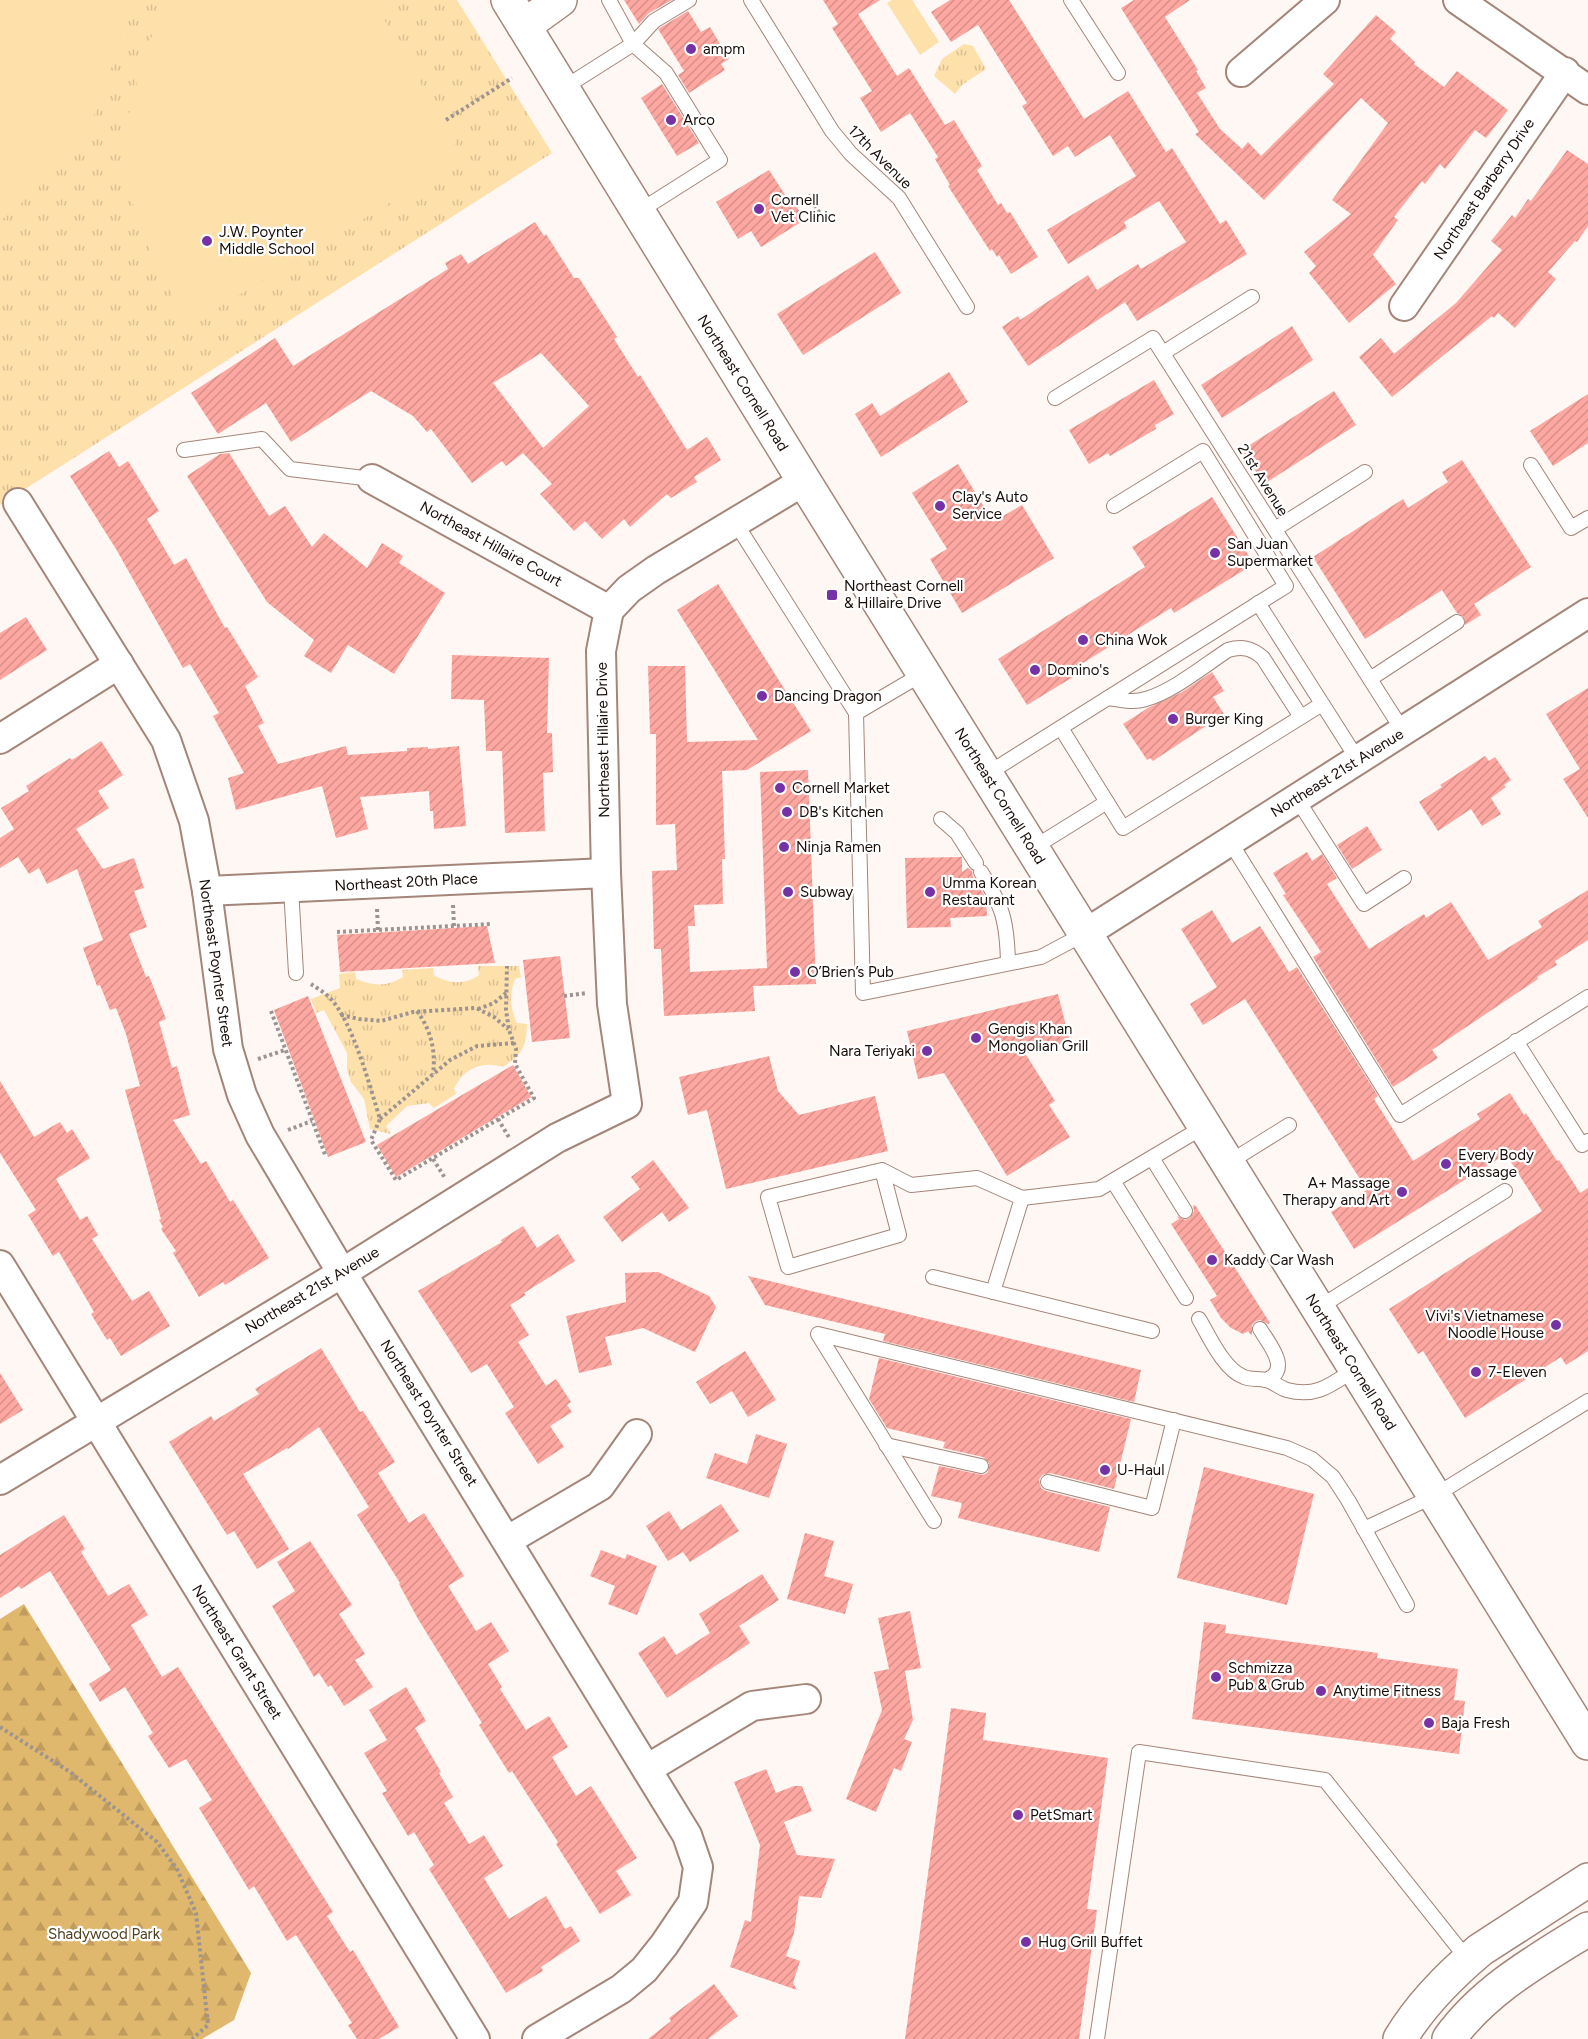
<svg xmlns="http://www.w3.org/2000/svg" width="1588" height="2039" viewBox="0 0 1588 2039" font-family="Figtree,sans-serif">
<defs>
<pattern id="grass-tufts" width="24" height="20" patternUnits="userSpaceOnUse" patternTransform="scale(1.5)"><rect width="24" height="20" fill="#fee0ab"/><path d="M3 7l-1-3M5 7V3M7 7l1-3M15 17l-1-3M17 17v-4M19 17l1-3" fill="none" stroke="#d9bf92"/></pattern>
<pattern id="forest-firs" width="22" height="20" patternUnits="userSpaceOnUse" patternTransform="scale(1.5)"><rect width="22" height="20" fill="#dfb76d"/><path d="M5 1l3.5 6h-7zM16 11l3.5 6h-7z" fill="#bf9c5d"/></pattern>
<pattern id="building-hatch" width="6" height="6" patternUnits="userSpaceOnUse" patternTransform="scale(1.5)"><rect width="6" height="6" fill="#fea7a1"/><path d="M-1 1l2-2M0 6l6-6M5 7l2-2" fill="none" stroke="#d98f89"/></pattern>
</defs>
<rect width="100%" height="100%" fill="#fef7f4"/>
<g fill="url(#grass-tufts)">
<path d="M0,0H457L552,153L0,505Z"/>
<path d="M964,44L973,46L986,69L962,85L955,94L934,76L942,59Z"/>
<path d="M478,966H519L521,977L515,979C509,994 510,1009 517,1023L527,1024C526,1047 523,1054 503,1067C481,1060 463,1069 454,1089L456,1094L434,1108L429,1103L407,1106L386,1126L391,1134L370,1129L364,1099L351,1082L347,1069V1053L324,1010L316,1013L311,999L340,988L339,974L355,972L356,979C373,986 387,987 403,977L402,970L433,968L434,975C448,984 465,985 479,975Z"/>
</g>
<path fill="url(#forest-firs)" d="M24,1604L251,1973L234,2020L202,2039H0V1619Z"/>
<g fill="#fee0ab">
<path d="M0,0H124L120,43L96,112L58,169L7,216L0,220Z"/>
<path d="M171,0H373L455,143L450,166L188,326L155,262L125,182L129,114L146,47Z"/>
<path d="M892,0H912L939,42L920,55L887,3Z"/>
</g>
<g fill="url(#building-hatch)" fill-rule="evenodd">
<path d="M624,0H672L649,13L639,24Z"/>
<path d="M823,0H880L858,14L897,76L909,68L945,125L954,120L982,166L977,170L998,205L1001,203L1007,213L1010,212L1038,257L1011,274L999,255L997,257L992,249L990,251L948,186L950,185L935,159L938,157L910,113L881,132L860,98L872,91L832,28L838,24Z"/>
<path d="M950,0H1009L1084,119L1128,91L1166,152L1172,148L1220,224L1226,220L1247,254L1137,321L1125,302L1028,366L1002,327L1018,316L1020,320L1088,275L1097,290L1138,264L1141,269L1186,242L1159,201L1124,222L1127,228L1068,264L1047,230L1136,176L1110,135L1075,157L1068,146L1053,156L1022,106L1027,103L978,25L951,42L931,12Z"/>
<path d="M1134,0H1190L1165,17L1198,70L1196,71L1206,88L1197,93L1220,129L1242,149L1248,142L1261,156L1334,84L1323,74L1376,15L1396,32L1390,39L1415,62L1414,64L1444,87L1457,71L1508,110L1486,138L1475,130L1445,169L1440,164L1425,184L1422,181L1394,217L1398,220L1373,255L1396,284L1349,323L1309,273L1316,266L1304,252L1351,214L1332,200L1388,123L1361,98L1264,200L1195,134L1199,132L1121,8Z"/>
<path d="M688,11L701,32L710,27L729,59L721,64L725,70L689,93L678,75L684,71L658,29Z"/>
<path d="M662,84L699,143L677,156L641,98Z"/>
<path d="M1567,150L1588,164V226L1577,242L1575,241L1548,272L1556,279L1515,328L1498,313L1494,318L1492,316L1392,397L1359,357L1381,338L1394,354L1456,303L1502,250L1491,241L1512,215L1515,218L1528,199L1531,201Z"/>
<path d="M769,170L789,201L792,199L802,216L799,218L801,222L761,247L751,231L738,239L716,202Z"/>
<path d="M535,222L544,236L546,234L574,278H579L617,337L614,339L638,377L640,375L687,450L707,437L721,460L694,477L697,482L671,498L667,494L630,527L624,519L602,539L585,521L574,531L540,494L552,484L523,453L506,466L502,461L472,483L431,429L427,432L413,416L371,391L291,442L266,403L218,434L191,393L275,338L293,366L448,269L445,263L461,254L468,264ZM541,353L589,406L543,448L493,383Z"/>
<path d="M875,252L901,293L803,355L777,314Z"/>
<path d="M1292,326L1313,360L1222,418L1201,385Z"/>
<path d="M949,372L968,402L881,457L855,414L872,403L880,416Z"/>
<path d="M1154,380L1174,414L1155,425L1156,429L1110,456L1108,453L1089,464L1069,430Z"/>
<path d="M1334,391L1356,425L1264,484L1242,450Z"/>
<path d="M1588,394V443L1553,466L1530,431Z"/>
<path d="M109,451L119,467L128,461L159,511L147,519L174,565L186,558L225,628L227,627L258,677L245,686L264,723L258,726L278,764L346,746L348,755L407,751V748L428,747V749L459,746L466,826L434,829L433,811H430L429,791L360,797L368,829L336,838L322,786L236,810L228,778L244,773L213,716L219,713L190,664L183,668L116,549L70,476Z"/>
<path d="M229,453L269,516L285,506L312,547L324,533L367,568L382,543L403,556L399,563L445,593L394,674L348,645L331,673L304,656L314,640L267,602L187,476L220,454Z"/>
<path d="M1462,460L1531,567L1474,604L1481,615L1465,625L1464,617L1457,613L1442,590L1365,639L1313,557L1403,499L1408,508L1448,482L1442,472Z"/>
<path d="M958,464L993,522L1022,505L1054,558L962,613L930,559L947,549L912,493Z"/>
<path d="M1212,497L1254,564L1174,613L1171,608L1075,668L1078,674L1027,705L998,659L1145,567L1132,547Z"/>
<path d="M718,584L811,731L747,770L722,771L725,859H722L723,904L694,905L695,926H688L690,972L767,968L760,772L808,770L816,984L753,986L755,1011L664,1016L661,949H654L652,871L677,870L675,824L656,825V734H650L648,666H685L687,742L758,740L677,610Z"/>
<path d="M26,617L47,650L0,680V633Z"/>
<path d="M452,655L549,658L547,733H552L553,772L543,773L545,831L505,833L502,751H486L484,700L451,699Z"/>
<path d="M1212,672L1224,691L1213,697L1224,714L1153,761L1150,758L1147,760L1123,724L1148,708L1182,692Z"/>
<path d="M1588,688V818L1563,779L1580,769L1546,714Z"/>
<path d="M101,741L123,775L98,791L109,808L76,829L103,869L134,858L144,888L134,891L147,927L129,934L146,977L149,976L166,1019L159,1022L172,1068L177,1066L190,1115L173,1120L201,1164L206,1161L230,1202L233,1200L269,1258L225,1285L223,1282L199,1297L173,1253L176,1251L161,1229L163,1227L159,1220L161,1219L125,1090L140,1086L126,1034L116,1008L110,1010L100,985L97,986L83,948L103,940L77,869L47,884L39,868L29,874L18,857L0,868V838L14,829L1,808L29,791L26,786L70,758L72,760Z"/>
<path d="M1485,756L1489,761L1495,757L1511,780L1504,785L1506,787L1491,798L1501,814L1482,826L1471,809L1438,831L1419,802L1442,787L1440,785Z"/>
<path d="M1367,826L1382,850L1352,869L1337,845Z"/>
<path d="M1307,852L1312,861L1322,854L1337,878L1327,884L1369,949L1424,914L1426,918L1451,902L1488,960L1542,927L1538,921L1588,890V940L1555,961L1557,965L1537,977L1538,979L1432,1050L1438,1058L1393,1087L1313,957L1321,952L1283,895L1286,894L1273,873Z"/>
<path d="M962,857V872L968,868L972,871L973,877L986,898L987,916L950,918L951,927L907,928L905,858Z"/>
<path d="M1212,910L1232,943L1260,926L1289,972L1297,967L1378,1096L1374,1099L1413,1161L1480,1119L1477,1114L1510,1093L1524,1115L1526,1113L1557,1161L1559,1160L1580,1193L1588,1188V1351L1566,1365L1561,1357L1465,1418L1423,1351L1418,1354L1389,1309L1542,1211L1506,1154L1354,1249L1331,1212L1367,1190L1245,999L1203,1025L1190,1004L1217,987L1181,929Z"/>
<path d="M487,926L495,963L340,972L337,935Z"/>
<path d="M560,956L570,1038L532,1042L523,960Z"/>
<path d="M1058,994L1070,1042L1025,1053L1055,1101L1049,1105L1070,1137L1007,1176L944,1073L918,1079L907,1031Z"/>
<path d="M308,996L366,1142L328,1157L274,1010Z"/>
<path d="M769,1056L778,1091L799,1115L875,1096L888,1151L726,1189L707,1110L688,1115L679,1077Z"/>
<path d="M513,1065L531,1097L396,1177L377,1145Z"/>
<path d="M0,1081L34,1137L60,1122L67,1133L72,1129L90,1158L56,1179L80,1220L87,1216L98,1235L92,1239L132,1301L149,1291L170,1326L121,1356L110,1338L107,1340L91,1314L94,1312L59,1252L53,1256L28,1215L36,1210L0,1153Z"/>
<path d="M653,1160L689,1208L669,1222L662,1212L622,1242L603,1217L640,1189L631,1177Z"/>
<path d="M1195,1205L1270,1323L1268,1324L1260,1320L1256,1321L1252,1325V1334L1251,1335L1248,1331L1243,1334L1231,1328L1221,1318L1210,1300L1217,1296L1171,1224L1179,1219L1177,1216L1185,1220L1190,1218L1194,1211L1193,1206Z"/>
<path d="M523,1226L537,1248L558,1234L575,1261L524,1293L526,1295L510,1305L529,1335L518,1342L546,1386L556,1379L571,1402L567,1405L572,1412L550,1426L564,1447L538,1464L505,1413L514,1407L487,1364L471,1373L418,1291L502,1242L501,1240Z"/>
<path d="M658,1272L709,1296L716,1307L695,1352L643,1328L605,1337L612,1365L579,1373L566,1316L626,1302L625,1273Z"/>
<path d="M748,1276L1141,1370L1134,1402L883,1341L885,1334L765,1305Z"/>
<path d="M321,1348L360,1412L363,1411L395,1462L378,1473L409,1523L424,1513L449,1552L464,1576L448,1586L476,1631L491,1622L509,1651L488,1664L502,1687L500,1689L526,1730L549,1716L568,1747L552,1757L576,1796L591,1786L637,1858L616,1871L631,1895L600,1914L556,1844L558,1842L512,1771L509,1773L479,1725L482,1723L418,1619L399,1584L400,1583L357,1515L369,1507L319,1427L288,1449L287,1448L243,1474L289,1549L257,1569L234,1531L227,1535L169,1442L211,1416L214,1421L259,1394L255,1389Z"/>
<path d="M745,1351L776,1400L748,1417L732,1391L710,1404L696,1382Z"/>
<path d="M879,1358L1131,1419L1114,1489L1050,1473L1042,1475L1039,1480L1041,1488L1046,1491L1110,1507L1099,1552L958,1518L962,1503L931,1496L939,1466L983,1475L988,1472L989,1463L983,1457L943,1448L945,1442L887,1428L869,1399Z"/>
<path d="M0,1373L23,1410L0,1424Z"/>
<path d="M756,1434L787,1444L769,1498L706,1478L715,1453L747,1464Z"/>
<path d="M1204,1467L1314,1494L1287,1605L1177,1578Z"/>
<path d="M721,1504L739,1531L690,1562L683,1552L668,1561L646,1526L669,1511L681,1530Z"/>
<path d="M64,1515L85,1549L81,1552L108,1596L129,1584L148,1615L131,1625L162,1677L178,1667L333,1912L327,1916L350,1952L353,1950L399,2027L379,2039H357L348,2025L352,2023L296,1935L287,1941L254,1886L249,1890L199,1808L212,1800L186,1759L169,1768L148,1736L153,1733L125,1687L100,1702L89,1684L111,1670L50,1571L21,1589L19,1586L0,1598V1555Z"/>
<path d="M805,1533L834,1541L824,1576L853,1584L845,1614L787,1599Z"/>
<path d="M310,1541L352,1605L339,1614L365,1654L355,1660L373,1687L344,1706L331,1685L328,1687L319,1673L314,1677L272,1606L295,1591L277,1562Z"/>
<path d="M601,1550L625,1559L627,1554L657,1566L637,1615L608,1604L615,1586L590,1576Z"/>
<path d="M762,1574L779,1600L739,1626L750,1643L667,1698L638,1653L664,1636L676,1655L710,1633L699,1614Z"/>
<path d="M910,1611L921,1668L905,1671L913,1720L904,1739L912,1742L901,1771L894,1768L876,1812L846,1799L882,1710L874,1672L889,1669L878,1618Z"/>
<path d="M1204,1622L1226,1625L1225,1633L1378,1653L1377,1658L1458,1669L1454,1700L1465,1701L1459,1754L1192,1719Z"/>
<path d="M406,1687L426,1721L415,1728L441,1772L439,1773L453,1797L444,1803L469,1844L484,1835L503,1866L484,1878L509,1919L546,1896L565,1929L571,1926L580,1941L541,1967L543,1971L506,1993L429,1869L434,1865L414,1832L408,1836L382,1793L387,1791L364,1753L387,1740L369,1710Z"/>
<path d="M951,1708L986,1713L983,1740L1108,1758L1087,1909L1097,1910L1079,2039H905Z"/>
<path d="M766,1769L776,1793L794,1786H802L812,1811L784,1822L797,1855L835,1859L821,1898L799,1896L794,1933L786,1956L800,1961L793,1983L797,1990L730,1967L745,1920L751,1922L760,1845L734,1782Z"/>
<path d="M714,1984L738,2016L708,2039H648L671,2021L669,2018Z"/>
</g>
<g fill="none" stroke-linecap="round" stroke-linejoin="round">
<g stroke="#a48579" stroke-width="16">
<g id="service">
<path d="M609,0L633,44L666,73L720,160L638,212"/>
<path d="M751,0L832,131L851,154L899,198L967,307"/>
<path d="M1071,0L1118,73"/>
<path d="M562,89L633,44L654,21L689,0"/>
<path d="M1163,353L1252,297"/>
<path d="M1055,398L1153,338L1403,731"/>
<path d="M184,450L262,439L290,469L372,479"/>
<path d="M1531,465L1571,528L1588,518"/>
<path d="M735,522L856,713L863,993L1041,957L1086,933"/>
<path d="M1275,529L1365,472"/>
<path d="M1258,603L1358,760"/>
<path d="M1370,679L1457,622"/>
<path d="M1108,698C1121,700 1133,703 1146,699C1172,692 1205,665 1228,650C1242,646 1252,648 1263,658L1301,717"/>
<path d="M856,713L924,673"/>
<path d="M1061,728L1123,828L1322,704"/>
<path d="M987,774L1286,586L1203,451L1114,506"/>
<path d="M1297,799L1364,904L1404,878"/>
<path d="M941,819L957,833L976,863"/>
<path d="M1229,840L1400,1115L1588,997"/>
<path d="M1033,848L1107,802"/>
<path d="M981,872C1003,907 1007,921 1008,963"/>
<path d="M291,888L296,973"/>
<path d="M1516,1041L1582,1145L1588,1141"/>
<path d="M1152,1158L1185,1211"/>
<path d="M1228,1163L1289,1125"/>
<path d="M882,1170L899,1235L788,1267L768,1197L882,1170L911,1185L977,1178L1022,1198L1099,1189L1205,1126"/>
<path d="M1113,1181L1186,1298"/>
<path d="M933,1277L1152,1331"/>
<path d="M993,1292L1022,1198"/>
<path d="M1318,1308L1505,1191"/>
<path d="M1199,1319C1209,1336 1224,1370 1244,1377C1251,1380 1259,1378 1266,1380C1274,1382 1280,1388 1287,1390C1317,1398 1332,1384 1355,1369"/>
<path d="M1260,1329C1269,1344 1292,1370 1266,1380"/>
<path d="M886,1445L981,1466"/>
<path d="M1048,1482L1152,1508L1174,1420"/>
<path d="M934,1521L818,1334L1287,1448L1312,1459L1333,1477L1348,1500L1407,1605"/>
<path d="M1364,1529L1434,1496L1588,1401"/>
<path d="M1097,2039L1139,1752L1325,1780L1468,1960"/>
</g>
</g>
<g stroke="#a48579" stroke-width="32">
<g id="minor">
<path d="M1458,0L1588,90"/>
<path d="M1241,72L1325,0"/>
<path d="M1404,306L1565,72"/>
<path d="M372,479L609,610"/>
<path d="M18,503L166,740L194,821L207,891L228,1049L242,1095L260,1135L342,1273L687,1835L698,1867L693,1902L664,1945L644,1970L621,1989L537,2039"/>
<path d="M0,739L119,664"/>
<path d="M207,891L606,873"/>
<path d="M1086,933L1588,613"/>
<path d="M0,1265L475,2039"/>
<path d="M0,1480L342,1273L557,1138L627,1104L612,1004L606,873L601,651L609,610L629,589L656,570L804,481"/>
<path d="M508,1540L600,1486L637,1434"/>
<path d="M647,1769L752,1706L806,1699"/>
</g>
</g>
<g stroke="#a48579" stroke-width="36">
<path id="tertiary" d="M524,26L560,0"/>
</g>
<g stroke="#a48579" stroke-width="36">
<g id="secondary">
<path d="M1400,2039C1421,2004 1449,1976 1480,1950L1588,1880"/>
<path d="M1449,2039C1484,1990 1538,1960 1588,1929"/>
</g>
</g>
<g stroke="#a48579" stroke-width="36">
<path id="trunk" d="M508,0L804,481L1588,1743"/>
</g>
<g stroke="#9d9491" stroke-width="4" stroke-dasharray="3 3" stroke-linecap="butt">
<path d="M446,120L512,78"/>
<path d="M808,195L821,215"/>
<path d="M453,905L454,926"/>
<path d="M377,909L378,930"/>
<path d="M337,932L492,924"/>
<path d="M311,984C317,988 325,993 330,998C353,1022 370,1087 380,1119L371,1140L396,1180L534,1098L515,1064L516,1049L509,1030L506,1010L507,966"/>
<path d="M564,996L587,993"/>
<path d="M478,1009L494,1003L506,993"/>
<path d="M271,1011L326,1157"/>
<path d="M417,1011C431,1030 436,1051 433,1074"/>
<path d="M341,1015L359,1019L381,1021L413,1012L476,1008L494,1017L508,1029"/>
<path d="M258,1059L285,1050"/>
<path d="M380,1119L450,1060L477,1046L514,1043"/>
<path d="M498,1119L510,1139"/>
<path d="M288,1130L312,1121"/>
<path d="M433,1159L445,1178"/>
<path d="M0,1727L70,1772L157,1842L177,1869L196,1913L208,2025L192,2039"/>
</g>
<use href="#service" stroke="#fff" stroke-width="14"/>
<use href="#minor" stroke="#fff" stroke-width="28"/>
<use href="#tertiary" stroke="#fff" stroke-width="33"/>
<use href="#secondary" stroke="#fff" stroke-width="33"/>
<use href="#trunk" stroke="#fff" stroke-width="33"/>
</g>
<g fill="#7532a6" stroke="#fff" stroke-width="2">
<circle cx="691" cy="49" r="6"/>
<circle cx="671" cy="120" r="6"/>
<circle cx="759" cy="209" r="6"/>
<circle cx="207" cy="241" r="6"/>
<circle cx="940" cy="506" r="6"/>
<circle cx="1215" cy="553" r="6"/>
<rect x="826" y="589" width="12" height="12" rx="3"/>
<circle cx="1083" cy="640" r="6"/>
<circle cx="1035" cy="670" r="6"/>
<circle cx="762" cy="696" r="6"/>
<circle cx="1173" cy="719" r="6"/>
<circle cx="780" cy="788" r="6"/>
<circle cx="787" cy="812" r="6"/>
<circle cx="784" cy="847" r="6"/>
<circle cx="788" cy="892" r="6"/>
<circle cx="930" cy="892" r="6"/>
<circle cx="795" cy="972" r="6"/>
<circle cx="976" cy="1038" r="6"/>
<circle cx="927" cy="1051" r="6"/>
<circle cx="1446" cy="1164" r="6"/>
<circle cx="1402" cy="1192" r="6"/>
<circle cx="1212" cy="1260" r="6"/>
<circle cx="1556" cy="1325" r="6"/>
<circle cx="1476" cy="1372" r="6"/>
<circle cx="1105" cy="1470" r="6"/>
<circle cx="1216" cy="1677" r="6"/>
<circle cx="1321" cy="1691" r="6"/>
<circle cx="1429" cy="1723" r="6"/>
<circle cx="1018" cy="1815" r="6"/>
<circle cx="1026" cy="1942" r="6"/>
</g>
<g text-anchor="middle" stroke-width="4.5" stroke-linejoin="round" paint-order="stroke">
<g font-size="15" fill="#180d09" stroke="#fff" text-anchor="start">
<text x="703" y="54">ampm</text>
<text x="683" y="125">Arco</text>
<text x="771" y="205">Cornell<tspan x="771" dy="17">Vet Clinic</tspan></text>
<text x="219" y="237">J.W. Poynter<tspan x="219" dy="17">Middle School</tspan></text>
<text x="952" y="502">Clay's Auto<tspan x="952" dy="17">Service</tspan></text>
<text x="1227" y="549">San Juan<tspan x="1227" dy="17">Supermarket</tspan></text>
<text x="844" y="591">Northeast Cornell<tspan x="844" dy="17">&amp; Hillaire Drive</tspan></text>
<text x="1095" y="645">China Wok</text>
<text x="1047" y="675">Domino's</text>
<text x="774" y="701">Dancing Dragon</text>
<text x="1185" y="724">Burger King</text>
<text x="792" y="793">Cornell Market</text>
<text x="799" y="817">DB's Kitchen</text>
<text x="796" y="852">Ninja Ramen</text>
<text x="942" y="888">Umma Korean<tspan x="942" dy="17">Restaurant</tspan></text>
<text x="800" y="897">Subway</text>
<text x="807" y="977">O’Brien’s Pub</text>
<text x="988" y="1034">Gengis Khan<tspan x="988" dy="17">Mongolian Grill</tspan></text>
<text x="915" y="1056" text-anchor="end">Nara Teriyaki</text>
<text x="1458" y="1160">Every Body<tspan x="1458" dy="17">Massage</tspan></text>
<text x="1390" y="1188" text-anchor="end">A+ Massage<tspan x="1390" dy="17">Therapy and Art</tspan></text>
<text x="1224" y="1265">Kaddy Car Wash</text>
<text x="1544" y="1321" text-anchor="end">Vivi's Vietnamese<tspan x="1544" dy="17">Noodle House</tspan></text>
<text x="1488" y="1377">7-Eleven</text>
<text x="1117" y="1475">U-Haul</text>
<text x="1228" y="1673">Schmizza<tspan x="1228" dy="17">Pub &amp; Grub</tspan></text>
<text x="1333" y="1696">Anytime Fitness</text>
<text x="1441" y="1728">Baja Fresh</text>
<text x="1030" y="1820">PetSmart</text>
<text x="1038" y="1947">Hug Grill Buffet</text>
</g>
<g font-size="15" fill="#180d09" stroke="#fff">
<text transform="translate(880 157) rotate(45)" y="5">17th Avenue</text>
<text transform="translate(1484 189) rotate(-56)" y="5">Northeast Barberry Drive</text>
<text transform="translate(743 383) rotate(58)" y="5">Northeast Cornell Road</text>
<text transform="translate(1263 480) rotate(58)" y="5">21st Avenue</text>
<text transform="translate(491 544) rotate(29)" y="5">Northeast Hillaire Court</text>
<text transform="translate(603 740) rotate(-91)" y="5">Northeast Hillaire Drive</text>
<text transform="translate(1337 773) rotate(-32)" y="5">Northeast 21st Avenue</text>
<text transform="translate(1000 796) rotate(58)" y="5">Northeast Cornell Road</text>
<text transform="translate(406 882) rotate(-3)" y="5">Northeast 20th Place</text>
<text transform="translate(216 963) rotate(82)" y="5">Northeast Poynter Street</text>
<text transform="translate(312 1290) rotate(-31)" y="5">Northeast 21st Avenue</text>
<text transform="translate(1351 1362) rotate(58)" y="5">Northeast Cornell Road</text>
<text transform="translate(429 1413) rotate(58)" y="5">Northeast Poynter Street</text>
<text transform="translate(237 1652) rotate(58)" y="5">Northeast Grant Street</text>
</g>
<g font-size="15" fill="#503f1f" stroke="#fff">
<text x="104" y="1939">Shadywood Park</text>
</g>
</g>
</svg>
